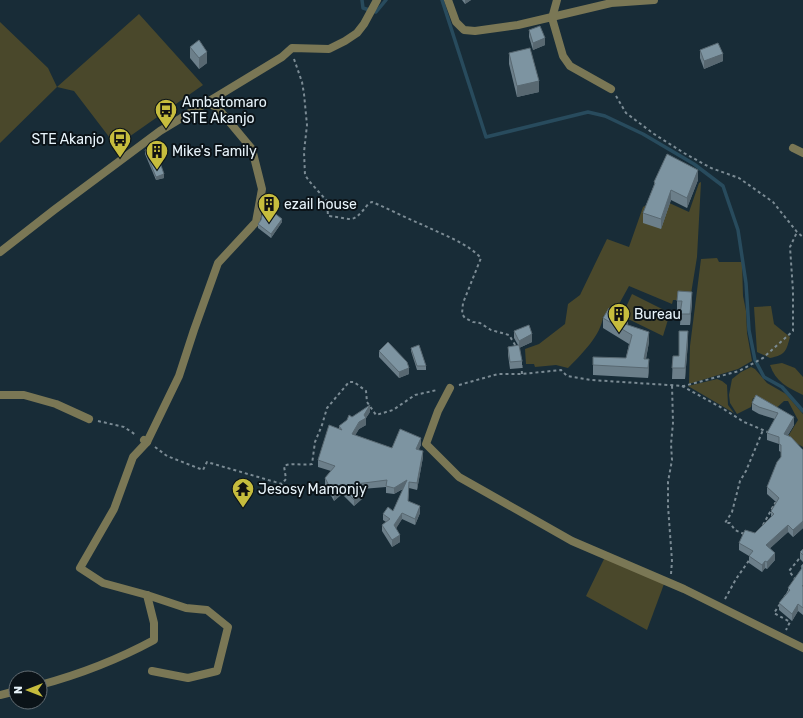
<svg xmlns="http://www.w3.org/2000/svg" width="803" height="718" viewBox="0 0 803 718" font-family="Rubik,sans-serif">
<rect width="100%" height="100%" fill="#182c37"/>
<g fill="#4a482b">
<path d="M139,14L203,85L116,146L74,91L57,87L0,143V22L48,68L57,87Z"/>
<path d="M701,182L697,257L690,300H673L672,304L629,286L613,315L603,316C602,334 581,355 568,368L556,365L535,367L534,364H526L525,349L539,344L565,324L568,304L580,295L607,239L629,247L643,207L651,202L654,196L689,212L699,183Z"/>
<path d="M717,258L719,262H742L743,296L746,311L747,333L752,361L738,369L689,384L690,346L701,259Z"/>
<path d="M632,294L670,313L663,336L622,316Z"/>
<path d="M771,306L774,324L790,337C786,352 785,355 770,358L757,352L754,307Z"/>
<path d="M782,363L795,368L803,377V395C788,388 775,381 770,365Z"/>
<path d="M751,367L755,369L767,383L786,394L803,414V447L787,438L798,420L788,401H784L771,413L762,403L753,398L751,407L737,414L730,403L729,395L732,379L741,372Z"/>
<path d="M717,379L722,381L727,385L728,405L734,413L688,386Z"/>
<path d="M605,557L664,584L647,630L586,596Z"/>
</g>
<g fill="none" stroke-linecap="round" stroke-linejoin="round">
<g stroke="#284b5d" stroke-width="3.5">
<path d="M362,0L363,8L376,12L386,0"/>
<path d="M442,0L486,137L588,112L605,116L643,134L694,164L723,186L738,230L746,283L749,330L755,360L764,377L782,387L803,411"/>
</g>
<g stroke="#7b8b94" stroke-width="2" stroke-dasharray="3 3" stroke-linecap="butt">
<path d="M294,59L302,82L304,94L307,125L304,152L305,175L309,181L327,201L328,216C354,218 351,226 369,203L372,202C389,209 406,218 423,225C443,235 466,242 481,258L463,303L462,314L465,318L473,322L480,323L491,330L509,335L517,348"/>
<path d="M616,96L626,113L654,134L684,153L711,168L739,178L773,202L797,232L803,237"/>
<path d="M521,359L522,374"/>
<path d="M459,385L498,374H522L561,370L567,376L591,380L684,386L739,371L763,358L793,331V291L790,247L797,232"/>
<path d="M682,386L722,408L744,422L770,433"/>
<path d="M98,421L124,427L136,435"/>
<path d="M155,447L167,456L203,470L207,462L282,484L286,479L284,466C293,462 302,466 312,464L315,442L322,425L327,408L349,382H354L366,391L367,402L376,415L393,410L415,395L437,390"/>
<path d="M763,525L775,503L776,504"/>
<path d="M744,534L735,530L730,523H725L732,512L740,481L746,471L763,430"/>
<path d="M671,574L672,561L668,506V482L672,460L671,444L673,423L672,385"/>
<path d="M796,580L789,571L803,554"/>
<path d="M784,598L790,589"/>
<path d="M725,599L736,579L750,559"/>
<path d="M780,604L774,613L790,622L786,630"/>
</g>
<g stroke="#7a7755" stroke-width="8">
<path d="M448,0L456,22L464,30L475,31L518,25L611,3L654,0"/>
<path d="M557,0L552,18L563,56L570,66L611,89"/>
<path d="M793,148L803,153"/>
<path d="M0,252L54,210L160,131L282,57L292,48L329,49L345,41L357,33L364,24L377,0"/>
<path d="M450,388L438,411L426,444L459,477L572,541L684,589L803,648"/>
<path d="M0,395H24L56,404L89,419"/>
<path d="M144,440L147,442L179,376L194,330L218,263L256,222L262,189L252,149L217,107L206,103"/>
<path d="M147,442L133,457L114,509L80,568L103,583L147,595L186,608L207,610L228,627L217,671L188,678L152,671"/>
<path d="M40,685C81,674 117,660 154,640V623L147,595"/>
<path d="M0,695L16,691"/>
</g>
</g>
<g fill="#6c7f8a">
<path d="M462,0H471L465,4Z"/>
<path d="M529,30L545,45L533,50L529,37Z"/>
<path d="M190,47L207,63L199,69L190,58Z"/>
<path d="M700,50L723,61L704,69L700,58Z"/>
<path d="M509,53L539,92L517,97L509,64Z"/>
<path d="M145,150L158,157L164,178L156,180L145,154Z"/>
<path d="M698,180L687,208L671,200L661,229L643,223V213L654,185V182Z"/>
<path d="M282,222L271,238L258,228V224Z"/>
<path d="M678,291L692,302L690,325H680L681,312H677V301Z"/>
<path d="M603,318L628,325L649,342L646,359L649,369L648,378L593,375V365L626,358L629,344L603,328Z"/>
<path d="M514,331L532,342L519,348L522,361V368L510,369L508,355V347L518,345L514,338Z"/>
<path d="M688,342L685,379H672L673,356H679Z"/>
<path d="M411,348L426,366V370H417L411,351Z"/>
<path d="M379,351L409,374L399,378L379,357Z"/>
<path d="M756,395L794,425L788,435L803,450V528L793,537L788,532L770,548L775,560L767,569L765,568L762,572L749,563V556L739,550V543L755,533L771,517V511L776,502L767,494V487L781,457V452L779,451V444L767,440V433L775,419L759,414L752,410V403Z"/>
<path d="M370,412L366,418V425L359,429L355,435L392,448L421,445L418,450L423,457L417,490L409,488L408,501L420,513L415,525L402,519L396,528L400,542L392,547L382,531V525L386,522L383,520V514L393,511L403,489L394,494L386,493V487L362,489L363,498L354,506L342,494L334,501L325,485V478L331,471L318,467V460L339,429V426Z"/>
<path d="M803,549V562L800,559V552Z"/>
<path d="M803,564V615L798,611L792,621L779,610V603L788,591V588L801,570V566Z"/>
</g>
<g fill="#586871">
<path d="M465,0H471L465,4Z"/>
<path d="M545,38V45L533,50V43Z"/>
<path d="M207,52V63L199,69V58Z"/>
<path d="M723,54V61L704,69V61Z"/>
<path d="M539,81V92L517,97V86Z"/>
<path d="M698,170V180L687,208V198Z"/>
<path d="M164,174V178L156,180V177Z"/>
<path d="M671,190V200L661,229V219Z"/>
<path d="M282,219V222L271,238V234Z"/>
<path d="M692,292V302L690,325V314Z"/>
<path d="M628,319V329L625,324Z"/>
<path d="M688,331V342L685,379V368Z"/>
<path d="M649,332V342L644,369V359Z"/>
<path d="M532,334V342L519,348V341Z"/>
<path d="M649,359V369L648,378V368Z"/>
<path d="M409,368V374L399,378V372Z"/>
<path d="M370,405V412L366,418V425L359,429L352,441V434Z"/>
<path d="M794,417V425L784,441V434Z"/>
<path d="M421,438V445L416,456V449Z"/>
<path d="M423,451V457L417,490V483Z"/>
<path d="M407,480V486L394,494V488Z"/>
<path d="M342,487V494L334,501V495Z"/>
<path d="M363,491V498L354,506V500Z"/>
<path d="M420,506V513L415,525V519Z"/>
<path d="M402,513V519L394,532V525Z"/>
<path d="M803,521V528L793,537V530Z"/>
<path d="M788,525V532L766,552V545Z"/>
<path d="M400,535V542L392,547V540Z"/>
<path d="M775,553V560L767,569V562Z"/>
<path d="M765,561V568L762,572V565Z"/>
<path d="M798,604V611L792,621V614Z"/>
</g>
<g fill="#7d94a1" stroke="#586871">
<path d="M540,26L545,38L533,43L529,30Z"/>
<path d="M199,40L207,52L199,58L190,47Z"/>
<path d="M718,43L723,54L704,61L700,50Z"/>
<path d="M530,48L539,81L517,86L509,53Z"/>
<path d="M155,144L158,153L157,154L164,174L156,177L145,150Z"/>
<path d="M667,154L698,170L687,198L671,190L661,219L643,213L655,183L654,182Z"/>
<path d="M268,208L282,219L271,234L258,224L261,220L262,215Z"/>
<path d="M678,291L692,292L690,314H680L682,301H677Z"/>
<path d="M609,308L628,319L625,324L649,332L644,359H649L648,368L593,365V357L626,358L632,335L603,318Z"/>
<path d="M529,325L532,334L519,341L514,331Z"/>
<path d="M679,331H688L685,368H672L673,356H679Z"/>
<path d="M388,342L407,362L409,368L399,372L379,351Z"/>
<path d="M419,345L426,366H417L411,348Z"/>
<path d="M519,345L522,361L510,362L508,347Z"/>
<path d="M756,395L794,417L784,434L791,437L803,450V521L793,530L788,525L766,545L775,553L767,562L765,561L762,565L749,556L753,551L739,543L745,530L755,533L774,514L771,511L779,498L767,487L777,462L781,457V445L779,444V437L767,433L778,413L759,407L752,403Z"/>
<path d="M370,405L364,415L366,418L359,422L352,434L392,448L400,429L421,438L416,449L423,451L417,483L409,482L408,501L420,506L415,519L402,513L394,525L400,535L392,540L382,525L390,519L383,514L388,507L393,511L407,480L394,488L386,486L387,480L356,484L363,491L354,500L342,487L334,495L325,478L335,466L318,460L329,425L342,430L339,426L347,420L349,415L352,417Z"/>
<path d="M803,549V555L800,552Z"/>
<path d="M803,564V585L802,586H803V608L798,604L792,614L779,603L790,590L788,588L802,568L801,566Z"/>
</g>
<defs>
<g id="bus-pin" transform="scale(1.15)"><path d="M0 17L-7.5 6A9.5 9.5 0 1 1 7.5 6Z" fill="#c6bc3d" stroke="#0b1318"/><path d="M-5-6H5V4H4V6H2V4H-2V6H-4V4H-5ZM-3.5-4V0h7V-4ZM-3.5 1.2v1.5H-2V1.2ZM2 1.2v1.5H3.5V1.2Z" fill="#111"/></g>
<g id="building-pin" transform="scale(1.15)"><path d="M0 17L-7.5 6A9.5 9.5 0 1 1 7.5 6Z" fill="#c6bc3d" stroke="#0b1318"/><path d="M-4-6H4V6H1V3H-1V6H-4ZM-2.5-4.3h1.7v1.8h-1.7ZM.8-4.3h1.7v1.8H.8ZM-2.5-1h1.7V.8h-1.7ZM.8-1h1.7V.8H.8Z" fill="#111"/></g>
<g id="temple-pin" transform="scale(1.15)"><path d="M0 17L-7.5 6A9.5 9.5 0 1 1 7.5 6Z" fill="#c6bc3d" stroke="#0b1318"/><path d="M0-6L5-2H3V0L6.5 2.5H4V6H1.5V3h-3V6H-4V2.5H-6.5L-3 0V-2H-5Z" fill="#111"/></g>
</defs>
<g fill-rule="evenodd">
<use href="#bus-pin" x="166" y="110"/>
<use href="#bus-pin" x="120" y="139"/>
<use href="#building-pin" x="157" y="151"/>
<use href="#building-pin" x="269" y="204"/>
<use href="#building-pin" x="619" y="314"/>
<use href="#temple-pin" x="243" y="489"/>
</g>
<g text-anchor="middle" stroke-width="4" stroke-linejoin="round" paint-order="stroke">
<g font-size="14" fill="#e8f4fb" stroke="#0b1318" text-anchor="start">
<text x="182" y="107">Ambatomaro<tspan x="182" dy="16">STE Akanjo</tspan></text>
<text x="104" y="144" text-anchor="end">STE Akanjo</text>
<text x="172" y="156">Mike's Family</text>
<text x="284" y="209">ezail house</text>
<text x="634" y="319">Bureau</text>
<text x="258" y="494">Jesosy Mamonjy</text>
</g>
</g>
<g transform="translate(28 690) rotate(270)"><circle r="19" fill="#0b1318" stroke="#636d73"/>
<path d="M0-3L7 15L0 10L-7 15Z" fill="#c6bc3d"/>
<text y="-6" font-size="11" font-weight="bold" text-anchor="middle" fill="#e8f4fb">N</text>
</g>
</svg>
